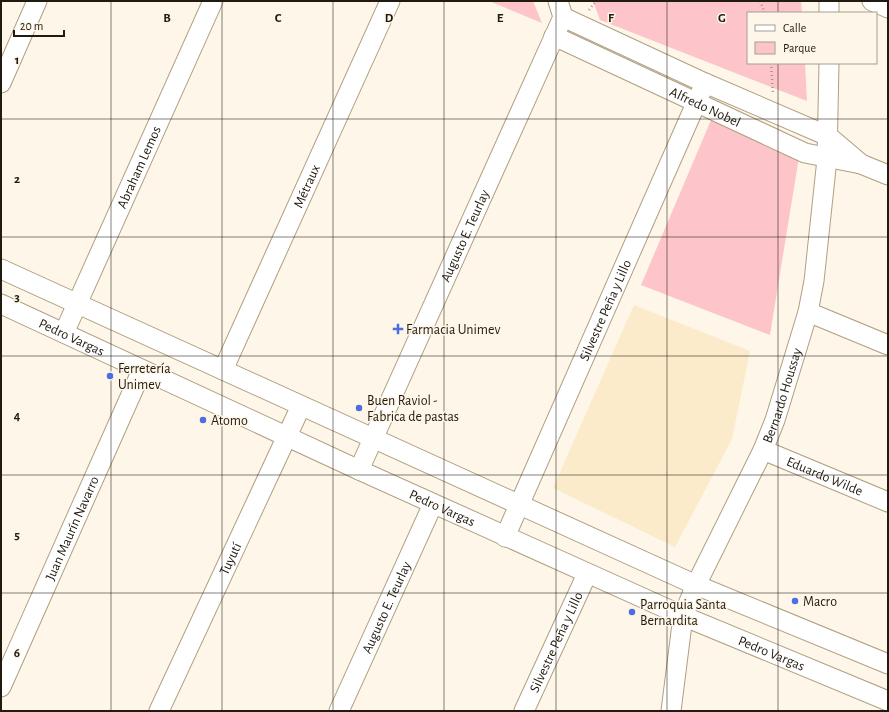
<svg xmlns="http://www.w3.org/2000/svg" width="889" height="712" viewBox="0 0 889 712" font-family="'Alegreya Sans',sans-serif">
<rect width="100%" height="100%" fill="#fdf6e9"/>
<path fill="#fcebca" d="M634,305L750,351L732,439L675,547L553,488Z"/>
<g fill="#fdc5c9">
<path d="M489,1H533L542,23Z"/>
<path d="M593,1H801L802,13H748V63H805L807,101L600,20Z"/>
<path d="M711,120L799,157L770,335L641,285Z"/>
</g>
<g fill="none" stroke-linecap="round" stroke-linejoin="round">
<g stroke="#b09f80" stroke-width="21">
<g id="minor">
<path d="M872,1L888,8"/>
<path d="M829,13V1"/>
<path d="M563,17L705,83L828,136L861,164"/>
<path id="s1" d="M554,36L805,153L861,164L888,175"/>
<path d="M1,83L37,1"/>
<path d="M1,269L696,585L888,664"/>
<path id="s2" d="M1,304L359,470L683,616L888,701"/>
<path d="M808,312L888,345"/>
<path id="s3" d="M64,333L213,1"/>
<path id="s4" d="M223,370L390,1"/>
<path id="s5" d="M763,450L888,502"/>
<path id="s6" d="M359,470L563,17L558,1"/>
<path id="s7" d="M505,537L705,83"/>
<path id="s8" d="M1,687L142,370"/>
<path id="s9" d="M159,711L301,406"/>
<path id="s10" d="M339,711L433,504"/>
<path id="s11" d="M524,711L587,574"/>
<path id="s12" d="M671,711L683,616L696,585L763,450L775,420L808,312L814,281L827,159L829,63"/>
</g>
</g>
<g stroke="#9f988b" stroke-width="2.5" stroke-dasharray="1 3" stroke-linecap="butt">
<path d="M760,1L765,13"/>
<path d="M589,10L596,1"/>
<path d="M771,63L773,94"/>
</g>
<use href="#minor" stroke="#fff" stroke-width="19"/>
</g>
<path fill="none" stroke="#211a0e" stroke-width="1" stroke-opacity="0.55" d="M111,1V711M222,1V711M333,1V711M444,1V711M556,1V711M667,1V711M778,1V13M778,63V711M1,119H888M1,237H888M1,356H888M1,475H888M1,593H888"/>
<g fill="#4d6de1" stroke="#fdf6e9" stroke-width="1.5">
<path d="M396 323h4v4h4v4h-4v4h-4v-4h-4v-4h4z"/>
<circle cx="110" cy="376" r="4"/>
<circle cx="359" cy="408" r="4"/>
<circle cx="203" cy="420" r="4"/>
<circle cx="795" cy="601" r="4"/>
<circle cx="632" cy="612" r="4"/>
</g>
<g text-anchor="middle" stroke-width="3" stroke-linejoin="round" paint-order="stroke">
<g font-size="14" fill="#211a0e" stroke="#fdf6e9">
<text dy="5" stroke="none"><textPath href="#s1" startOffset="167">Alfredo Nobel</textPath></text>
<text dy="5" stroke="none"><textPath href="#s3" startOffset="182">Abraham Lemos</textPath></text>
<text dy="5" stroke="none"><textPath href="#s4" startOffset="202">Métraux</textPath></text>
<text dy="5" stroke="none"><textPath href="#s6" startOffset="257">Augusto E. Teurlay</textPath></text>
<text dy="5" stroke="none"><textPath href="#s7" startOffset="248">Silvestre Peña y Lillo</textPath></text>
<text dy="5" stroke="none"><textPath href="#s2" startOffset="78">Pedro Vargas</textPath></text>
<text dy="5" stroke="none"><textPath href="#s12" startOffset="338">Bernardo Houssay</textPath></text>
<text dy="5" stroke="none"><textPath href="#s5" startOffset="67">Eduardo Wilde</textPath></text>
<text dy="5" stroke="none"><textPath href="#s2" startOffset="486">Pedro Vargas</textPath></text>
<text dy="5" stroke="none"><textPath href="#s8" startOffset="174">Juan Maurín Navarro</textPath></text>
<text dy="5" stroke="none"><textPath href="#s9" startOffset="168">Tuyutí</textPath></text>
<text dy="5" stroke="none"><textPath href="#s10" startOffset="114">Augusto E. Teurlay</textPath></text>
<text dy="5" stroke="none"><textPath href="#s11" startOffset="76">Silvestre Peña y Lillo</textPath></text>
<text dy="5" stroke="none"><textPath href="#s2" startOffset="846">Pedro Vargas</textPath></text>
</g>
<g font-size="14" fill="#211a0e" stroke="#fdf6e9" text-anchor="start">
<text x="406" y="334">Farmacia Unimev</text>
<text x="118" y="373">Ferretería<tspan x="118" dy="16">Unimev</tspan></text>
<text x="367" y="405">Buen Raviol -<tspan x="367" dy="16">Fabrica de pastas</tspan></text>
<text x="211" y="425">Atomo</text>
<text x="803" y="606">Macro</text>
<text x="640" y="609">Parroquia Santa<tspan x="640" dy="16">Bernardita</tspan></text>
</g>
</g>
<g font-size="13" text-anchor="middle" font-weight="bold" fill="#211a0e" stroke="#fdf6e9" stroke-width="3" stroke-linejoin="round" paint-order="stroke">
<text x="167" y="22">B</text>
<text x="278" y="22">C</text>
<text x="389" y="22">D</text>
<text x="500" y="22">E</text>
<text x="611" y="22">F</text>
<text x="722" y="22">G</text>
<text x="17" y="64">1</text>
<text x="17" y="183">2</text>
<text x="17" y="301">3</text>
<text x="17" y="420">4</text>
<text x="17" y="539">5</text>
<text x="17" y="657">6</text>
</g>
<rect width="889" height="712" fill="none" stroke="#211a0e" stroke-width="4"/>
<rect x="747" y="12" width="130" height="52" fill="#fdf6e9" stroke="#a59e91"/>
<rect x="755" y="25" width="20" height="6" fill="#ffffff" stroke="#a59e91"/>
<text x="783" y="32" font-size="12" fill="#211a0e">Calle</text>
<rect x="755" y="42" width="20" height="12" fill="#fdc5c9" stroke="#a59e91"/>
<text x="783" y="52" font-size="12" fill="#211a0e">Parque</text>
<path d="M14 30v6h50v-6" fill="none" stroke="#211a0e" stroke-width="2"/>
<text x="20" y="30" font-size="12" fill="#211a0e" stroke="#fdf6e9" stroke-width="3" paint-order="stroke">20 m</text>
</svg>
